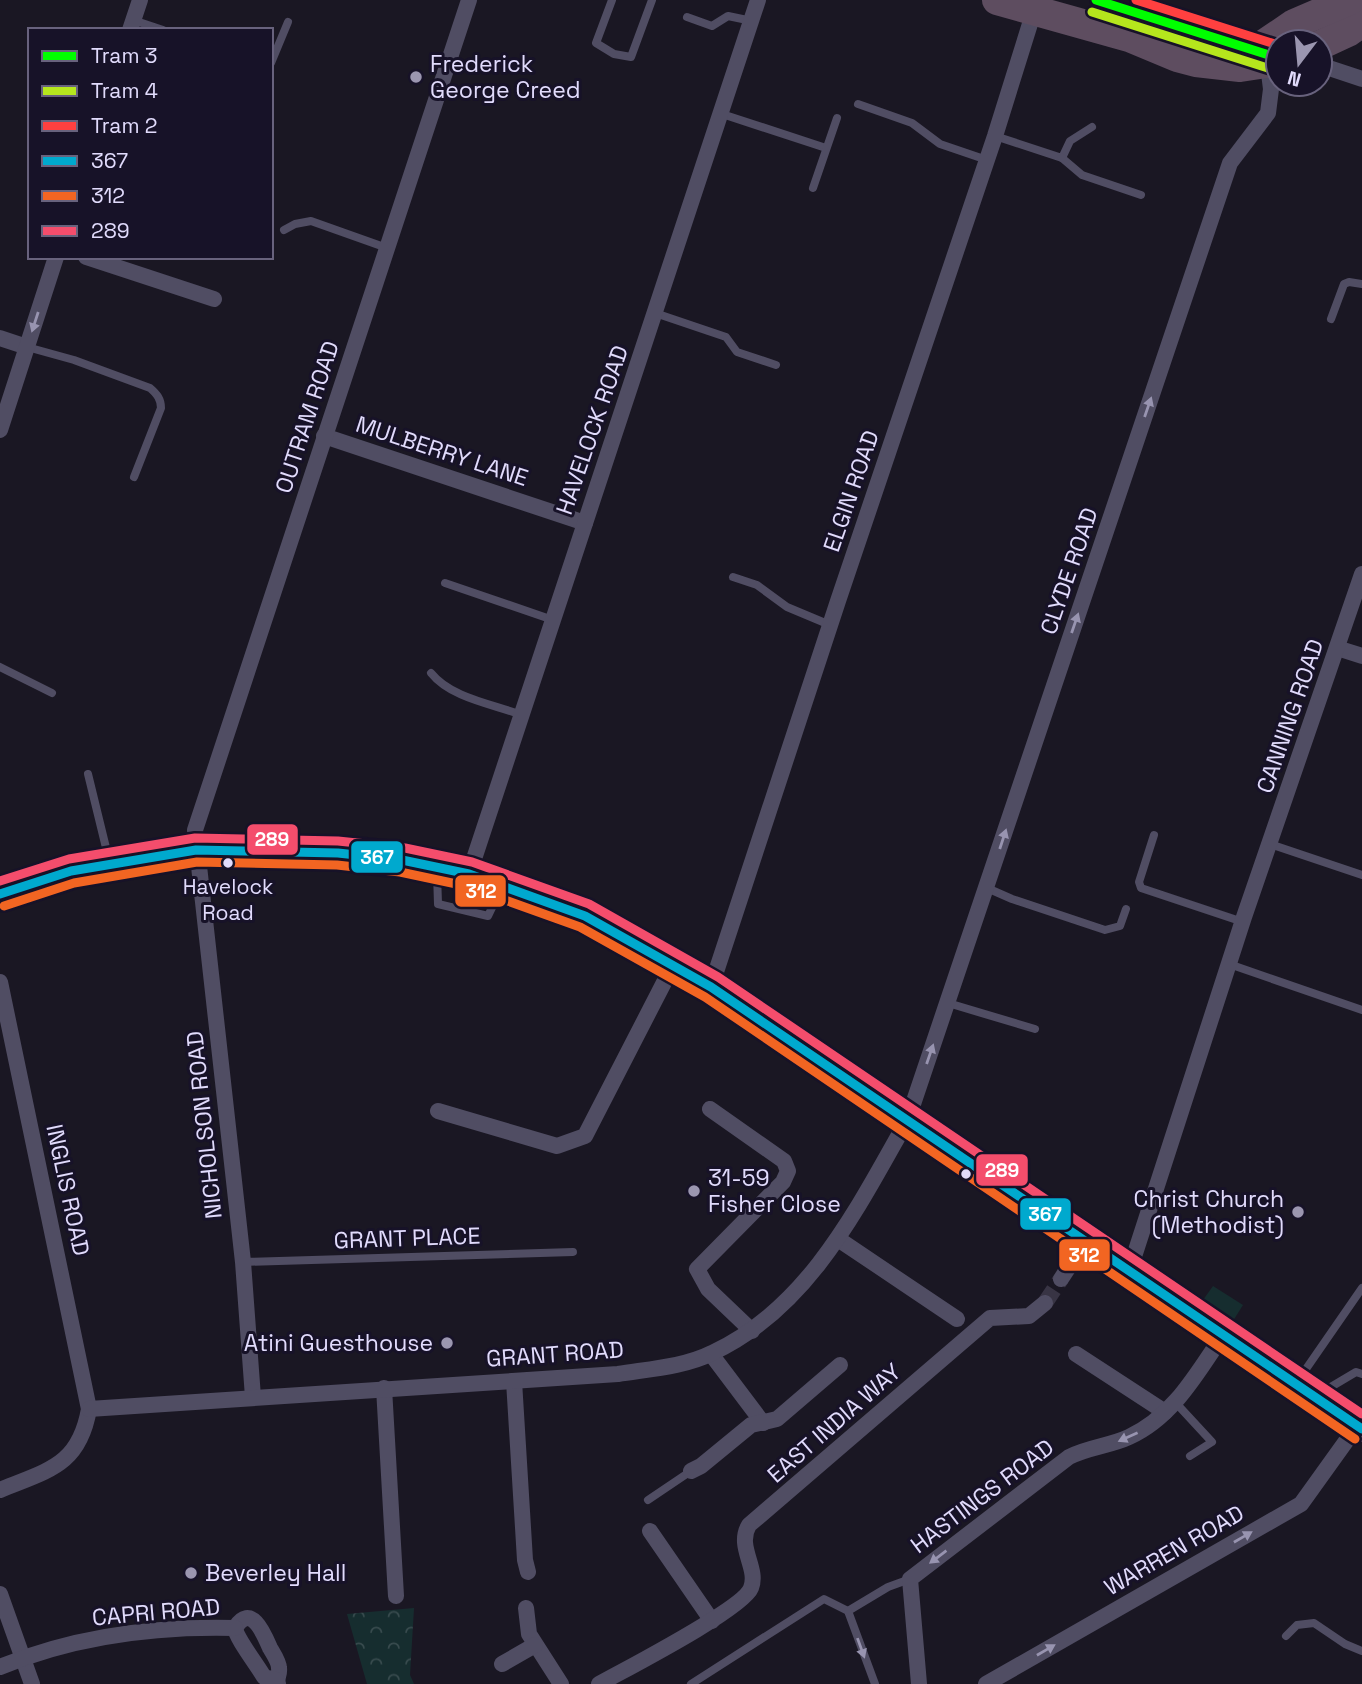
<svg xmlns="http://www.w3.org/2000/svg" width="1362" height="1684" viewBox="0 0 1362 1684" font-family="'Space Grotesk',sans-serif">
<defs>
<pattern id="forest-crowns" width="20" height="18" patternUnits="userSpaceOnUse" patternTransform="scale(1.75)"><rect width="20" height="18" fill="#162d2f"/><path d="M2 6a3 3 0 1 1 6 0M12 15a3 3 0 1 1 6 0" fill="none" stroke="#384b4e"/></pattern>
</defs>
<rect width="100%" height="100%" fill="#1a1723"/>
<path fill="#162d2f" d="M1213,1286L1243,1305L1233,1321L1203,1300Z"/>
<path fill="url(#forest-crowns)" d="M414,1608L410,1675L414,1684H367L347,1614Z"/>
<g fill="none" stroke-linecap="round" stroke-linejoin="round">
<path stroke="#383444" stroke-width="16" stroke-dasharray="16 8" stroke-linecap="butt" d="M1045,1303L1061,1279"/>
<g stroke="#504d63" stroke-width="8">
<path d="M612,0L596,43L614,54L631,57L652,0"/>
<path d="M687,17L712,26L728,16L752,21"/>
<path d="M133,20L163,30"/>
<path d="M271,63L288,22"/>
<path d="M858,104L912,123L940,144L987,160"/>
<path d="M722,114L826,148"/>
<path d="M995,136L1062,158L1070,141L1092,127"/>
<path d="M1062,158L1082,175L1141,195"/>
<path d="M813,188L837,118"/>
<path d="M284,230L295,224L311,221L387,248"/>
<path d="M655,313L726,337L737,352L776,365"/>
<path d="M1331,319L1344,284L1349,282L1362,284"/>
<path d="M27,347L74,360L150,388C157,394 161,399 161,408L134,477"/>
<path d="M733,577L757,585L787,607L830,625"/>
<path d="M445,583L553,620"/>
<path d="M0,667L52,693"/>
<path d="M431,673C451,698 492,704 522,715"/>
<path d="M88,774L109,860"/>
<path d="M1154,835L1139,882L1141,888L1243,922"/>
<path d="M1270,844L1362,875"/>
<path d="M437,873L438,904L488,916L500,891"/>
<path d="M987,888L1012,899L1105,930L1120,926L1126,909"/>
<path d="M1229,964L1362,1010"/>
<path d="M948,1003L1035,1029"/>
<path d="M243,1262L573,1252"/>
<path d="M1297,1382L1362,1288"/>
<path d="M1319,1394L1356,1372L1362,1374"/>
<path d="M1175,1402L1212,1442L1190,1456"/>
<path d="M648,1500L691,1471"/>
<path d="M848,1611L888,1587L910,1579"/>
<path d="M1286,1636L1297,1625L1314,1623L1345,1644L1362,1651"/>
<path d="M691,1684L824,1599L848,1611L875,1684"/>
</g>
<g stroke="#504d63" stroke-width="16">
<path d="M130,30L140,0"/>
<path d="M1320,65L1362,79"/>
<path d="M86,257L214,299"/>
<path d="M0,338L27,347"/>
<path d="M0,430L56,257"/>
<path d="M324,436L585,523"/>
<path d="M1337,648L1362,656"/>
<path d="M469,874L758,0"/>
<path d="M0,982L89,1409C79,1466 48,1470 0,1490"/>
<path d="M711,987L838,601L995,136L1034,11"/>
<path d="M710,1109L784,1161L788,1171L783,1182L697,1269L708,1289L752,1331"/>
<path d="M438,1111L557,1146L585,1136L673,965"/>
<path d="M838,1239L957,1319"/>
<path d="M1129,1272L1244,917L1362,574"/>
<path d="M1061,1279L1085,1242"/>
<path d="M711,1354L763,1423"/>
<path d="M1076,1354L1165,1412"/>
<path d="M514,1381L525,1560L528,1572"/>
<path d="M384,1388L396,1596"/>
<path d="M253,1397L243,1262L195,830L469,0"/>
<path d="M89,1409L618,1374C649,1369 684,1367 712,1353C809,1308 858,1207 908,1119L1230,163L1268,113L1271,89L1267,57"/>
<path d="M691,1471L701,1466L751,1425L777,1419L840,1365"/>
<path d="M650,1531L712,1621"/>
<path d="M0,1594L32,1684"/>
<path d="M526,1608L529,1634L561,1684"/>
<path d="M235,1628C251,1602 264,1634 270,1648C273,1653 279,1662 279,1668C280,1675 276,1677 278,1684"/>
<path d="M235,1628C236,1638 258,1666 264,1677L276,1680"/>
<path d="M502,1664L535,1645"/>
<path d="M0,1667C75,1636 154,1626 235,1628"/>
<path d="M599,1684C624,1670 743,1609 751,1588C759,1568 736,1547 749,1525L990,1318L1029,1316L1045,1303"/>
<path d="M919,1684L910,1579L1069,1457C1088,1447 1110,1446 1129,1437C1173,1417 1197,1373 1223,1335"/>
<path d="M986,1684L1301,1504L1357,1426"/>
</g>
<path stroke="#584e66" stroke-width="26" d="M0,894L71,871L196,850L338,853L402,860L469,874L585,916L711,987L1362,1429"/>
<g stroke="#5e4d60" stroke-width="30">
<path d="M997,0L1129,37L1177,57L1196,62L1240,67L1278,61"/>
<path d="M1320,45L1348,32L1362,22"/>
<path d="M1227,47L1248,48L1263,45L1294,24L1350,0"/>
</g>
<g stroke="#171228" stroke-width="14">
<path id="bus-1" d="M0,894L71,871L196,850L338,853L402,860L469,874L585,916L711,987L1362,1429"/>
</g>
<g stroke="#171228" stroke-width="14">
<path id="bus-2" d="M4,906L74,883L197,862L337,865L400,872L466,886L580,927L705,997L1355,1439"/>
</g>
<g stroke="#171228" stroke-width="14">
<path id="bus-3" d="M0,881L69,859L195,838L338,841L405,848L472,862L589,904L718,977L1362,1414"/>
</g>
<use href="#bus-1" stroke="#00a9ce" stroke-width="9"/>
<use href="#bus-2" stroke="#f26522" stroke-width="9"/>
<use href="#bus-3" stroke="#f44d6c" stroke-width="9"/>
<g stroke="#171228" stroke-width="14">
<path id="tram-1" d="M1096,0L1278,58"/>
</g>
<g stroke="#171228" stroke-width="14">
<path id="tram-2" d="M1092,12L1274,70"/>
</g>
<g stroke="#171228" stroke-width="14">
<path id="tram-3" d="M1136,0L1278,45"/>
</g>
<use href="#tram-1" stroke="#0f0" stroke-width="9"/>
<use href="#tram-2" stroke="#b5e61d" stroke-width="9"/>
<use href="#tram-3" stroke="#ff4040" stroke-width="9"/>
</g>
<defs><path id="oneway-solid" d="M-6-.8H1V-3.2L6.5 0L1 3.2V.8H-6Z" transform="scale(1.75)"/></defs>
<g fill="#9894b0">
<use href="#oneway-solid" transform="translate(35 322) rotate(108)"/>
<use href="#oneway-solid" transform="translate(1148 407) rotate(-71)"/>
<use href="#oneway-solid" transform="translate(1075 623) rotate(-71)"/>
<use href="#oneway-solid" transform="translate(1003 839) rotate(-72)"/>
<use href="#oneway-solid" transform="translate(930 1054) rotate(-71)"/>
<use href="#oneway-solid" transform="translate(1128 1437) rotate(156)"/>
<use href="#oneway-solid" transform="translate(1243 1537) rotate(-30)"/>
<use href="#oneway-solid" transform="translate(938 1557) rotate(143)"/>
<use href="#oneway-solid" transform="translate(861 1648) rotate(70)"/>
<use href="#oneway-solid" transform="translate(1046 1650) rotate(-30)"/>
</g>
<g fill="#9b96b0" stroke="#171228" stroke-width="2.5">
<circle cx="416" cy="77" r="7"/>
<circle cx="694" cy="1191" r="7"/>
<circle cx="1298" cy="1212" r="7"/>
<circle cx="447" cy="1343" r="7"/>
<circle cx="191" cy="1573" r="7"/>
</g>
<g fill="#e1dbfc" stroke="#171228" stroke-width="2.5">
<circle cx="228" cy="863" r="6"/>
<circle cx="966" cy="1174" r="6"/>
</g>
<g text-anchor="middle" stroke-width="6" stroke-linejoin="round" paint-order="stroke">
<g font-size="21" fill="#e1dbfc" stroke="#171228">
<text x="228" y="894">Havelock<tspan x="228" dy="26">Road</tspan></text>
</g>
<g font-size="23" fill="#e1dbfc" stroke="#171228" text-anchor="start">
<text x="430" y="72">Frederick<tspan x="430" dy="26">George Creed</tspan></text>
<text x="708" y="1186">31-59<tspan x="708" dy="26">Fisher Close</tspan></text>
<text x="1284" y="1207" text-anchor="end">Christ Church<tspan x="1284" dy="26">(Methodist)</tspan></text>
<text x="433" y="1351" text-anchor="end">Atini Guesthouse</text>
<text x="205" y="1581">Beverley Hall</text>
</g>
<g font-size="23" fill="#e1dbfc" stroke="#171228">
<text transform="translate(307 417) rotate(-72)" y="8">OUTRAM ROAD</text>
<text transform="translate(592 430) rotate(-71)" y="8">HAVELOCK ROAD</text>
<text transform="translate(442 451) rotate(18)" y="8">MULBERRY LANE</text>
<text transform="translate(851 491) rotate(-71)" y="8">ELGIN ROAD</text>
<text transform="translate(1069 571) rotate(-71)" y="8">CLYDE ROAD</text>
<text transform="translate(1290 716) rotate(-71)" y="8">CANNING ROAD</text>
<text transform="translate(204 1125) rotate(-96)" y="8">NICHOLSON ROAD</text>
<text transform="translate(68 1190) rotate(78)" y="8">INGLIS ROAD</text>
<text transform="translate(407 1238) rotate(-2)" y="8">GRANT PLACE</text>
<text transform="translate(555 1354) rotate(-4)" y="8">GRANT ROAD</text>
<text transform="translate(834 1423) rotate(-41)" y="8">EAST INDIA WAY</text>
<text transform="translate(982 1496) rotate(-37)" y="8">HASTINGS ROAD</text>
<text transform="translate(1174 1550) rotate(-30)" y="8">WARREN ROAD</text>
<text transform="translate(156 1612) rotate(-5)" y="8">CAPRI ROAD</text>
</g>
</g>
<g stroke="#171228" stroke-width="2.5">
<rect x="246" y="823" width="53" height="33" rx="7" fill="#f44d6c"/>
<rect x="350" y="840" width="54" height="34" rx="7" fill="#00a9ce"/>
<rect x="454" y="874" width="53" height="34" rx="7" fill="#f26522"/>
<rect x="975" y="1153" width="54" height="34" rx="7" fill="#f44d6c"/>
<rect x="1019" y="1197" width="53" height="34" rx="7" fill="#00a9ce"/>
<rect x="1058" y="1238" width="53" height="34" rx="7" fill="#f26522"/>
</g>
<g font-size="19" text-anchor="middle" font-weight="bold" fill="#fff">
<text x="272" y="846">289</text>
<text x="377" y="864">367</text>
<text x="481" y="898">312</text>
<text x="1002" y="1177">289</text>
<text x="1045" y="1221">367</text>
<text x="1084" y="1262">312</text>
</g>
<rect x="28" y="28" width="245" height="231" fill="#171228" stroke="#68627d" stroke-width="2"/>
<rect x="42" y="51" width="35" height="10" fill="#00ff00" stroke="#68627d" stroke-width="2"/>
<text x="91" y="63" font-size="21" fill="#e1dbfc">Tram 3</text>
<rect x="42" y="86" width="35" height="10" fill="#b5e61d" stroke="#68627d" stroke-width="2"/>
<text x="91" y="98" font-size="21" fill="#e1dbfc">Tram 4</text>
<rect x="42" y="121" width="35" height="10" fill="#ff4040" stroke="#68627d" stroke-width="2"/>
<text x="91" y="133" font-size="21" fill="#e1dbfc">Tram 2</text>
<rect x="42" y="156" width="35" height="10" fill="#00a9ce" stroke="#68627d" stroke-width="2"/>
<text x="91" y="168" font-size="21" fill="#e1dbfc">367</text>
<rect x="42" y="191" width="35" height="10" fill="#f26522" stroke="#68627d" stroke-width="2"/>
<text x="91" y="203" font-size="21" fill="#e1dbfc">312</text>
<rect x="42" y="226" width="35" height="10" fill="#f44d6c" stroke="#68627d" stroke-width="2"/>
<text x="91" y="238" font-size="21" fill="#e1dbfc">289</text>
<g transform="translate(1299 63) rotate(196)"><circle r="33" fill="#171228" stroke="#68627d" stroke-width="2"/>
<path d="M0-5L12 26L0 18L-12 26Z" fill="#9b96b0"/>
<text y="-10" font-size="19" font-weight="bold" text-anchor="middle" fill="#e1dbfc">N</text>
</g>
</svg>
